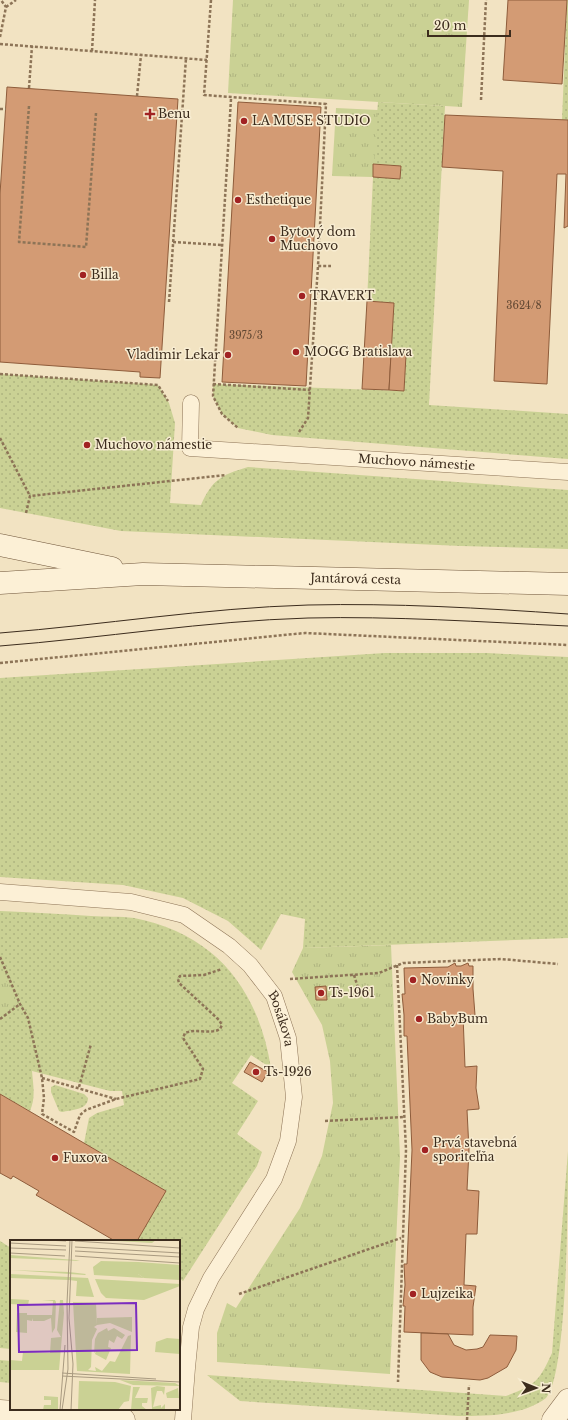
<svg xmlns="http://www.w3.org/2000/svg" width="568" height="1420" viewBox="0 0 568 1420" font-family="'Libre Baskerville',serif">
<defs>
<pattern id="grass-dots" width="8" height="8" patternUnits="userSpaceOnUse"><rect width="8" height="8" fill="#cad194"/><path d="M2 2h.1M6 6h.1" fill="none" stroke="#aeb47f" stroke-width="1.8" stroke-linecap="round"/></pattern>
<pattern id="park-tufts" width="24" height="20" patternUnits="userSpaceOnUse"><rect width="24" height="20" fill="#cad194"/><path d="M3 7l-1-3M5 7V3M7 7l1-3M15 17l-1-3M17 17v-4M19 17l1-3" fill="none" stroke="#aeb47f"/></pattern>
</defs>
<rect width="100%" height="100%" fill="#f2e3c2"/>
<g fill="url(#grass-dots)">
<path d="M567,0H568V120H562Z"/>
<path d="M378,102L445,106L429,405L568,414V459L272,435L238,428L222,414L213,396V384L404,391L406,355L391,354L394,303L367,301L373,177L400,179L401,166L373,164Z"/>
<path d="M0,374L158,385L169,403L175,423L170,503L201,505C212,480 221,475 248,467L568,490V549L461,546L121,531L0,508Z"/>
<path d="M385,653H487L568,657V938L303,948L305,919L281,914L261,950L228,921L183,898L123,885L0,877V678Z"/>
<path d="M0,911C30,912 61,914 91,916C105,917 120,916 134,918C215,934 258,988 271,1068L251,1055L232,1083L258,1101L237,1134L262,1152L257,1166L183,1281L179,1278V1241H137L166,1191L84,1143L89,1118L97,1113L124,1105L122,1091H110L32,1071C33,1085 36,1097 30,1111L0,1094Z"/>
<path d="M55,1085L84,1094L88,1098C88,1110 71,1110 62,1112L59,1111L51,1092V1087Z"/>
<path d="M568,1151C568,1194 568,1373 546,1398C522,1416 487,1416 458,1416L240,1401L207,1375L506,1396C536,1385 539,1381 552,1353Z"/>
<path d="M0,1241L11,1248V1349L0,1348Z"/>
<path d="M0,1360L11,1361V1383L0,1382Z"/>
</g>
<g fill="url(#park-tufts)">
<path d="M233,0H469L462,107L228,93Z"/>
<path d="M336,108L378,110L373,177L332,176Z"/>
<path d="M391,945L400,1157L390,1374L217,1362V1333L227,1303L236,1308L300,1208L322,1156L333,1103L330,1061L322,1025L292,972L303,948Z"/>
<path d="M0,968L14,997V1005L0,1016Z"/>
</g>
<g fill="#d39b74" stroke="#8e5c3b">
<path d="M508,0H567L562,84L503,80Z"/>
<path d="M7,87L178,99L160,378L140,377V372L0,362V194Z"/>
<path d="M238,102L321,107L306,386L222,382Z"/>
<path d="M445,115L568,120V226L564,228L566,174H557L547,384L494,381L503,171L442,167Z"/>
<path d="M373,164L401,166L400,179L373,177Z"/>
<path d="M367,301L394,303L389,390L362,389Z"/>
<path d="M391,354L406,355L404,391L389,390Z"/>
<path d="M455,963L456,966H461L468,963L469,966H473V989L475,1015H463L465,1067L477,1066L476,1088L479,1107V1109L467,1110L469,1150L467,1190L479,1191L477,1234H466L464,1285L476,1286L473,1307V1335L404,1332L405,1306H403L405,1285L404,1264H407L412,1150L407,1036H404V1015L402,994H405L404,968L448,967Z"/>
<path d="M326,986L327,1000H316L315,987Z"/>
<path d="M250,1062L268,1072L262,1082L244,1072Z"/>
<path d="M0,1094L166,1191L137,1241H115L36,1195L39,1191L13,1176L11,1179L0,1173Z"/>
<path d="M421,1333L448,1334L454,1345L466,1350L477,1349L483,1347L490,1335L517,1336L516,1350L507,1367L488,1378L480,1380L442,1377L430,1372L421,1360Z"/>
</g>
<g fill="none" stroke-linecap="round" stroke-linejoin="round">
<g stroke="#8d7457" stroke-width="17">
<g id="lane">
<path id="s1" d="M191,403L190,448L568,472"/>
<path id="s2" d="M0,892L131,902L184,915L229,946L250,965L274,996L288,1038L294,1097L288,1141L274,1179L211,1278L196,1309L191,1327L187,1368L183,1420"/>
</g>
</g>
<g stroke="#8d7457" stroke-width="23">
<g id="street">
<path d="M0,1411L124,1420"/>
<path d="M553,1420L568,1400"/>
</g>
</g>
<g stroke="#6f553a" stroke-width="23">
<g id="secondary">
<path d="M0,545L112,568"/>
<path id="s3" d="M0,583L143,574L568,584"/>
</g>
</g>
<g stroke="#8d7457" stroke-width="2.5" stroke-dasharray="3 2" stroke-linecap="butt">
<path d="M211,0L204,95L326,104L318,266H331"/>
<path d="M6,7L16,0"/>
<path d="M0,37L6,7L1,0"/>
<path d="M0,44L207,60"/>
<path d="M92,51L95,0"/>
<path d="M29,88L32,46"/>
<path d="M137,96L141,55"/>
<path d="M231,99L213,396L222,414L238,428"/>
<path d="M481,100L486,0"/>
<path d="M29,106L19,242L86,247L96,113"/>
<path d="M0,109H6"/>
<path d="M173,242L222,245"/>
<path d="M169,302L186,58"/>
<path d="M0,374L158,385L168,401"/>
<path d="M213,384L310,390"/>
<path d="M299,432L308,418L318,266"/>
<path d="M0,438L30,496"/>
<path d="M26,513L30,496L226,475"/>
<path d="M0,663L305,633L568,645"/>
<path d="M0,957L20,1004L28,1018L42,1078L44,1098L42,1114L74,1132L80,1115L86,1110L116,1099L200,1079L203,1069L183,1038L185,1033C196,1028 210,1035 220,1029L222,1025L219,1020L179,983L178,979L180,976L204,975L222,969"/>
<path d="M397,965L406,1150L398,1382"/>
<path d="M354,975L360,994"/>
<path d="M290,979L379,973L403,963L501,959L558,964"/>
<path d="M0,1019L20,1004"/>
<path d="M42,1078L116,1099"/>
<path d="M79,1087L91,1044"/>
<path d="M325,1121L404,1117"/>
<path d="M239,1294L401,1238"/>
<path d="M467,1420L469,1385"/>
</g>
<use href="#lane" stroke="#fcf0d6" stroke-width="16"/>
<use href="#street" stroke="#fcf0d6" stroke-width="22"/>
<use href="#secondary" stroke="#fcf0d6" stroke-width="22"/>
<g stroke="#3c2c1d" stroke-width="1">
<path d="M0,633C103,625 205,608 308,605C395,603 481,608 568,614"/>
<path d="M0,646C103,638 205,621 308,618C394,616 481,622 568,626"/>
</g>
</g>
<g fill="#a12223" stroke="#f8edd2" stroke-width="1.5">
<path d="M148 108h4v4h4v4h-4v4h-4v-4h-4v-4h4z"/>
<circle cx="244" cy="121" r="4"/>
<circle cx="238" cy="200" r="4"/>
<circle cx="272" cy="239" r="4"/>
<circle cx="83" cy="275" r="4"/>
<circle cx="302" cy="296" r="4"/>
<circle cx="296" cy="352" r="4"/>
<circle cx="228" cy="355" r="4"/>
<circle cx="87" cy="445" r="4"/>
<circle cx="413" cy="980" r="4"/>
<circle cx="321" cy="993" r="4"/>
<circle cx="419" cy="1019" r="4"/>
<circle cx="256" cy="1072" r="4"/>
<circle cx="425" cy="1150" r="4"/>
<circle cx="55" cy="1158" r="4"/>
<circle cx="413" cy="1294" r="4"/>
</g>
<g text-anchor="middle" stroke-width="3" stroke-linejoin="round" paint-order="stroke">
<g font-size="10" fill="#624833">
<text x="524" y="309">3624/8</text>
<text x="246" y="339">3975/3</text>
</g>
<g font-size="12" fill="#3c2c1d" stroke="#f8edd2" text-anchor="start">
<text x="158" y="118">Benu</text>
<text x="252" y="125">LA MUSE STUDIO</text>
<text x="246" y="204">Esthetique</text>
<text x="280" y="236">Bytový dom<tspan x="280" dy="14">Muchovo</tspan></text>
<text x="91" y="279">Billa</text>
<text x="310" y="300">TRAVERT</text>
<text x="304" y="356">MOGG Bratislava</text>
<text x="220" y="359" text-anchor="end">Vladimir Lekar</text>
<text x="95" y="449">Muchovo námestie</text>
<text x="421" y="984">Novinky</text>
<text x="329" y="997">Ts-1961</text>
<text x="427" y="1023">BabyBum</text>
<text x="264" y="1076">Ts-1926</text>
<text x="433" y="1147">Prvá stavebná<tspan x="433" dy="14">sporiteľňa</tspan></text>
<text x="63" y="1162">Fuxova</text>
<text x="421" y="1298">Lujzeika</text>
</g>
<g font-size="12" fill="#3c2c1d" stroke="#f8edd2">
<text dy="4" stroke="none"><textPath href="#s1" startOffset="272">Muchovo námestie</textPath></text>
<text dy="4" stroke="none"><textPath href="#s3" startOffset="356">Jantárová cesta</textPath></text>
<text dy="4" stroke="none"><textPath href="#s2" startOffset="332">Bosákova</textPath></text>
</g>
</g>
<g transform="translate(10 1240)">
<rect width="170" height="170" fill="#f2e3c2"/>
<path d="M89,0H146L142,3ZM0,15L66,20L70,21L0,18ZM91,21L128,22V34L134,38L84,35L83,27ZM0,30L59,32L76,34L75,35ZM0,34L59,37V40L0,38ZM1,59L19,60L18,65L0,64ZM32,60H45L46,62L45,88L42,93L41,78L34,81H23V78L22,81L17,80V75H42L43,61ZM50,60H53L54,73L49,130H0V120L12,121L13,112L40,113L41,98L51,97L47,90ZM63,62L86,63L87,85L84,87L87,89L82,100L81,127L78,130L86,131L85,127L92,131L100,121L105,122L118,96L121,95L120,134L67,131ZM97,88L98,91L104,88L115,95L112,99L107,96L104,103L99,100L98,107L101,108L96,120L85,114L86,111L84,113L85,99L88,93ZM110,140L165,143L170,146L123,145ZM69,141L105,142L121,146L119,161L114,162L108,170H68ZM147,146L155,147L154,155L152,151H147L143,167L151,165V168L155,164V170L142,169L141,148ZM123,147H130L125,158H138L137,163H132V166L137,170H121ZM168,148L169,158H157L156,153ZM34,156L48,157V170H33L34,165H41V160H34Z" fill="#cad194"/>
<path d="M128,22L170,25V40L134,38L128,34L125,24ZM59,37L78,38L84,57L66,56L67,41L59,40ZM85,39L170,44V46L134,60L96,58L91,53Z" fill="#cad194"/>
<path d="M7,73H17V93L6,92ZM122,77V92L100,83L87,85V78ZM157,98L170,99V114L145,112L146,102Z" fill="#cad194"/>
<path fill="none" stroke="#a99a80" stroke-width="1" d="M36,0L56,1M65,1L170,8M0,3L56,6M65,7L170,13M0,8L56,10M65,11L170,17M0,13L55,16M65,16L170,23M52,133L146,139M52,136L170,142M50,170L55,105M52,170L58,129L57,63L60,0M61,170L63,124L59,78L62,0"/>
<path fill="#7b2cbf" fill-opacity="0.15" stroke="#7b2cbf" stroke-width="2" d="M126,63L127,110L9,112L8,65Z"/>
<rect width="170" height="170" fill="none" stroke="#3c2c1d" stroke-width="2"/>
</g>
<g transform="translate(536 1388) rotate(91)" stroke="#f8edd2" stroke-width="3" paint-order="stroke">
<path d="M0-3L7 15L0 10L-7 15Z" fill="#3c2c1d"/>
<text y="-6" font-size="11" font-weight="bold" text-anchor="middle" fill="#3c2c1d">N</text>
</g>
<path d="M428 30v6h82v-6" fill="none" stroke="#3c2c1d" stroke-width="2"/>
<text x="434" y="30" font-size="12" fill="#3c2c1d" stroke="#f8edd2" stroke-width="3" paint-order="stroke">20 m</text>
</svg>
